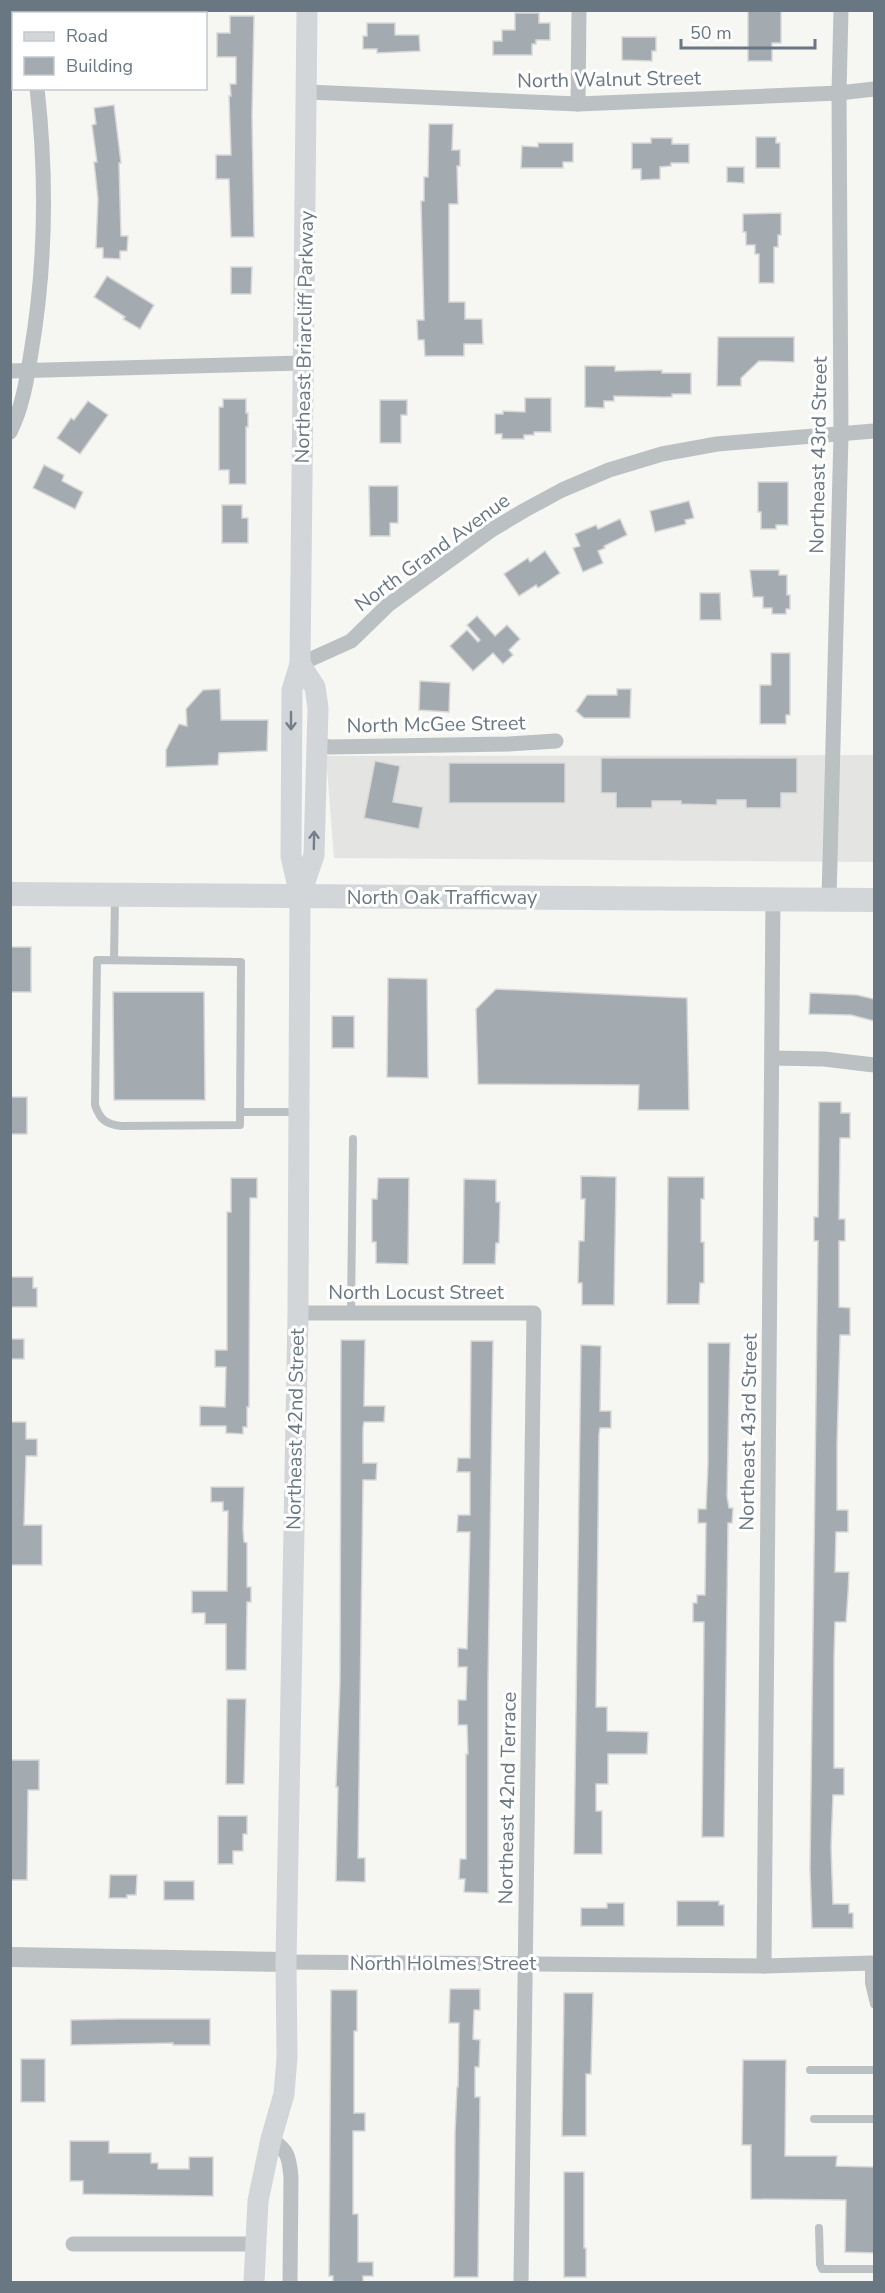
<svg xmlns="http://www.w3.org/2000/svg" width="885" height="2293" viewBox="0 0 885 2293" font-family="'Nunito Sans',sans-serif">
<rect width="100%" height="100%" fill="#f6f6f3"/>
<path fill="#e4e5e3" d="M874,755V862L334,858L326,756Z"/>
<g fill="#a3abb0" stroke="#d7d7d6" stroke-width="1.5">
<path d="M748,10H781V43H772V61H748Z"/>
<path d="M515,13H539V23H550V40H536V44H532V55H493V41H502V30H515Z"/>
<path d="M230,16H254L252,115L254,237H231L229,179H216V155H231L229,96H231L230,84H236V57H217V33H230Z"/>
<path d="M367,23H395V35H419L420,51L377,53V49H363V36H367Z"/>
<path d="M622,37H656V51H652V61L622,60Z"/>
<path d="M114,105L121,163H119L121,236H128L127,251H120V259L103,258V248H96L98,199L94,162H97L92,125L96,124L94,108Z"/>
<path d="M429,124H453L452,150H460V166H457L458,204H449V302H465V319H482L483,344H464V356H425L424,340H418L417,320H424L421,201H424V177H428Z"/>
<path d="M756,137H776V143H780V168H756Z"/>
<path d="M651,138H672V144H689V163H671V166L660,167V179L641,180V169H632V143H651Z"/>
<path d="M538,143H573V162H563V168H521L522,146L538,147Z"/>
<path d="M727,167H744V183L727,182Z"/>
<path d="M781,213V235H778V247H774V283H759V254H755V245H746V232H743V214Z"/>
<path d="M231,267H252L251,294H231Z"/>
<path d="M107,276L154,305L140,329L123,319L125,317L94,297Z"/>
<path d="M718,337H794V362L759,361L741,378V386H717Z"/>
<path d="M585,366H615V371L662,370V373H691V394H672V397H663L614,396V401H604V408L585,407Z"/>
<path d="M525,398H551V432H534V435H524V439H502V434H495V414H503V411L525,412Z"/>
<path d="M223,399H246V413H248V427H246V484H229V470H219V407H223Z"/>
<path d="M380,400H407V415H401V443H380Z"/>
<path d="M88,401L108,415L80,454L57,438L71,418L74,420Z"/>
<path d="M44,465L64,475L62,481L83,492L75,509L33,488Z"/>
<path d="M758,482H788V525H776V529H761V512H758Z"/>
<path d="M369,486H398V523H390V536H370Z"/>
<path d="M689,501L694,518L685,520L686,524L655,532L650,511Z"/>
<path d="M222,505H242V518H248V543H222Z"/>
<path d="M620,519L627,535L604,546L605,548L598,551L603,563L583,572L573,548L580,546L575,534L596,525L598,529Z"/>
<path d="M545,551L560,573L538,588L536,585L519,596L504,574L528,558L530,562Z"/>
<path d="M750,570H779V575H787V595H790V609H786V614H772V608H763V597H753Z"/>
<path d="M700,593H720L721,620H700Z"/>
<path d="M477,616L495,636L507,625L520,639L509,650L513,655L503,664L493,653L473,671L450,646L467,630L478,642L480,640L467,625Z"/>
<path d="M771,653H790V715H786V724H760V685H771Z"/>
<path d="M420,681L450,683L449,712L419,710Z"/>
<path d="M220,689L221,720H268L267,751L219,753L218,765L166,767V750L179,724L187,726L186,709L203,690Z"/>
<path d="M617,689H631L630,718H584L576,711L587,695H617Z"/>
<path d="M601,758H797V793H781V808H746V800H717V805L681,804V801H652V808H616V793H601Z"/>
<path d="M375,761L400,766L393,802L423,807L419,829L364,818Z"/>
<rect x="449" y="763" width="116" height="40"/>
<rect x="10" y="947" width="21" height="45"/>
<path d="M388,978L427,979L428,1078L387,1077Z"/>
<path d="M496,989L687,998L689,1110H638L639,1085L478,1084L476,1009Z"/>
<path d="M113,992H204L205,1100H114Z"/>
<path d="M810,993L857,995L874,999V1021L851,1015L809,1014Z"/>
<rect x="332" y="1016" width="22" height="32"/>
<rect x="10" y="1097" width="17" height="37"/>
<path d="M819,1102H841V1113H850V1138H840L839,1219H845V1241H839V1307L850,1308V1335H840L837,1445V1510H848V1532H836L835,1572H849L848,1593L846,1622H835L834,1658V1768H844V1795H833L831,1847L833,1904H849V1913H853V1928H812L810,1869L818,1241H814V1217H818Z"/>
<path d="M581,1176L616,1177L614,1305H582V1283H578L579,1241H584L585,1199H581Z"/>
<path d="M668,1177H704V1199H701V1242H704V1283H700L699,1304H667Z"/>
<path d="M231,1178H257V1198H250L249,1407H247V1427H243V1434L226,1433V1426H200V1406L225,1407L226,1367H215V1350H227V1212H231Z"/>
<path d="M378,1178H409L408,1264L376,1263V1242H372V1199H377Z"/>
<path d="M464,1179L496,1180V1202H500L499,1243H496L495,1264H463Z"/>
<path d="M10,1277H33V1288H37V1307H10Z"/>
<rect x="10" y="1339" width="14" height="20"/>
<path d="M341,1340H365L364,1406H385L384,1422H364L363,1428V1463H377L376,1480H363L358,1858H365V1882L336,1881L338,1787H336L340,1682Z"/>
<path d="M471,1341H493L488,1684V1893L464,1892L465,1879H459L460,1859H466V1754H468L467,1725H458V1700H466L467,1667H458V1648L467,1649L470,1532H457L458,1515H470V1472H457L458,1458H470Z"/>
<path d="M708,1343H730L727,1496L729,1508H733L732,1523H728L724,1837H702L704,1622H693V1603H697V1595H705L706,1523H698V1509H706L708,1464Z"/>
<path d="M581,1345L601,1346L600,1411H611V1428H600L599,1434L596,1707H607V1731L648,1732L647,1754H608V1784H596V1811H602V1854H574Z"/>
<path d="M10,1422H26V1439H37V1456H26L24,1525H42V1565H10Z"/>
<path d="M211,1487H244L243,1529L244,1542L247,1543V1587H251V1602H247L246,1670H226V1624H205V1613H192V1591H227L228,1511H223V1502H211Z"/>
<path d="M227,1699H246L244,1784H226Z"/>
<path d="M10,1760H39V1790H28L27,1880H10Z"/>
<path d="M218,1816H247V1834H243V1851H233V1864H218Z"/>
<path d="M110,1875H137L136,1895H127V1898H109Z"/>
<rect x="164" y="1881" width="30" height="19"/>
<path d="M677,1901H719V1905H724V1926H677Z"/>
<path d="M607,1903H624V1926H581V1908H607Z"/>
<path d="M450,1989H480V2010H474L473,2039L480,2040L479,2067H475V2097H480L478,2277H454L455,2133L457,2087H458L459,2023H449Z"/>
<path d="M331,1990H357V2031H354V2113H365V2131H353V2214H358V2262H373V2276H363V2283H333V2276H329Z"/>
<path d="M564,1993H593L591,2074H586V2136H562Z"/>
<path d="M120,2019H210V2045H173V2043L71,2045V2020Z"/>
<rect x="21" y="2059" width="24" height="43"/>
<path d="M743,2060H786L785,2156H837L836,2166L874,2167V2253L845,2252L846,2200L751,2199V2145H742Z"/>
<path d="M70,2141H109V2153H151V2163H158V2169H189V2157H213V2196L83,2194V2181H70Z"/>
<path d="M564,2172H584V2248H586V2277H564Z"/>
</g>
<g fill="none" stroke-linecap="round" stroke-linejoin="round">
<g stroke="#bbc0c3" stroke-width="8">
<path d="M97,960L241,962L240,1125L121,1126C106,1124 100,1120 95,1105Z"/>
<path d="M114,960L115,898"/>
<path d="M240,1112H299"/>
<path d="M351,1313L353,1139"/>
<path d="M869,1963V1983L874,2004"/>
<path d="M810,2070H874"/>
<path d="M814,2119H874"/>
<path d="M819,2228L820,2264L822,2269H874"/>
</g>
<g stroke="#bbc0c3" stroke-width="15">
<path d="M17,10L18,14"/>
<path d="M308,92L578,104L839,93L874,89"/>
<path d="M578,104L579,10"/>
<path d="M10,371L303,363"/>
<path d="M10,432C22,409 27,379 31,353C46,265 47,177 37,88"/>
<path d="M300,664L351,641L388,605L493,529L525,510L562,490L609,470L662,454L717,444L874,431"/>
<path d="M317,745L330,747L508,744L556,741"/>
<path d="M829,899L841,435L839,93L841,10"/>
<path d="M772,1058L824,1059L874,1065"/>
<path d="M298,1313H534L521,2282"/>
<path d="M286,1962L764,1966L874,1963"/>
<path d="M764,1966L773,899"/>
<path d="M271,2139C288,2151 289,2156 291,2177L290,2282"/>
<path d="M73,2244H255"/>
</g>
<path stroke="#bbc0c3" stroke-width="20" d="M10,1957L286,1962"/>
<g stroke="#d2d6d9" stroke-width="21">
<path d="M300,664L315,687L318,708L314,855L300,896"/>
<path d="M254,2282L258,2201L271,2139L284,2094L287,2058L286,1962L298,1313L300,896L291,856L292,690L300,664L307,10"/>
</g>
<path stroke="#d2d6d9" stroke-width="24" d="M10,894L874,900"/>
</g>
<defs><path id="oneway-shaft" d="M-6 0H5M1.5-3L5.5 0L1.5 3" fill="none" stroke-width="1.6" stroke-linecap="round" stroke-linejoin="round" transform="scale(1.5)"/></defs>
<g stroke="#73808a">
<use href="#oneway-shaft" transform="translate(291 721) rotate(90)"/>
<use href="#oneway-shaft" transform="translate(314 840) rotate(-89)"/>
</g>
<g text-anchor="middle" stroke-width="6" stroke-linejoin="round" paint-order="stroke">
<g font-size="20" fill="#687781" stroke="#fff">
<text transform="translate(609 79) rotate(-1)" y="7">North Walnut Street</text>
<text transform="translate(304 337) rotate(-89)" y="7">Northeast Briarcliff Parkway</text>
<text transform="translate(818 455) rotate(-89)" y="7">Northeast 43rd Street</text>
<text transform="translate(432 552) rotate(-36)" y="7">North Grand Avenue</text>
<text transform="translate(436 724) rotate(-1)" y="7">North McGee Street</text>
<text x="442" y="904">North Oak Trafficway</text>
<text x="416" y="1299">North Locust Street</text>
<text transform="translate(295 1429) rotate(-89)" y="7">Northeast 42nd Street</text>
<text transform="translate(748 1432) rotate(-89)" y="7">Northeast 43rd Street</text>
<text transform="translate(507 1798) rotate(-89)" y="7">Northeast 42nd Terrace</text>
<text x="443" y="1970">North Holmes Street</text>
</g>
</g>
<rect width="885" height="2293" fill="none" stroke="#687781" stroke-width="24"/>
<rect x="12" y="12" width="195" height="78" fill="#ffffff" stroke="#c3c9cd" stroke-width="1.5"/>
<rect x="24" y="32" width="30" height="9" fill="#d2d6d9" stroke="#c3c9cd" stroke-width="1.5"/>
<text x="66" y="42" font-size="18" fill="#687781">Road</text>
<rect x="24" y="57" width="30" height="18" fill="#a3abb0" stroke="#c3c9cd" stroke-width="1.5"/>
<text x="66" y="72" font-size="18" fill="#687781">Building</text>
<path d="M681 39v9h134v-9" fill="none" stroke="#687781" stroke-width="3"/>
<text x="690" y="39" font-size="18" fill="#687781" stroke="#ffffff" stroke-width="4.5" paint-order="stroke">50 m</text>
</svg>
